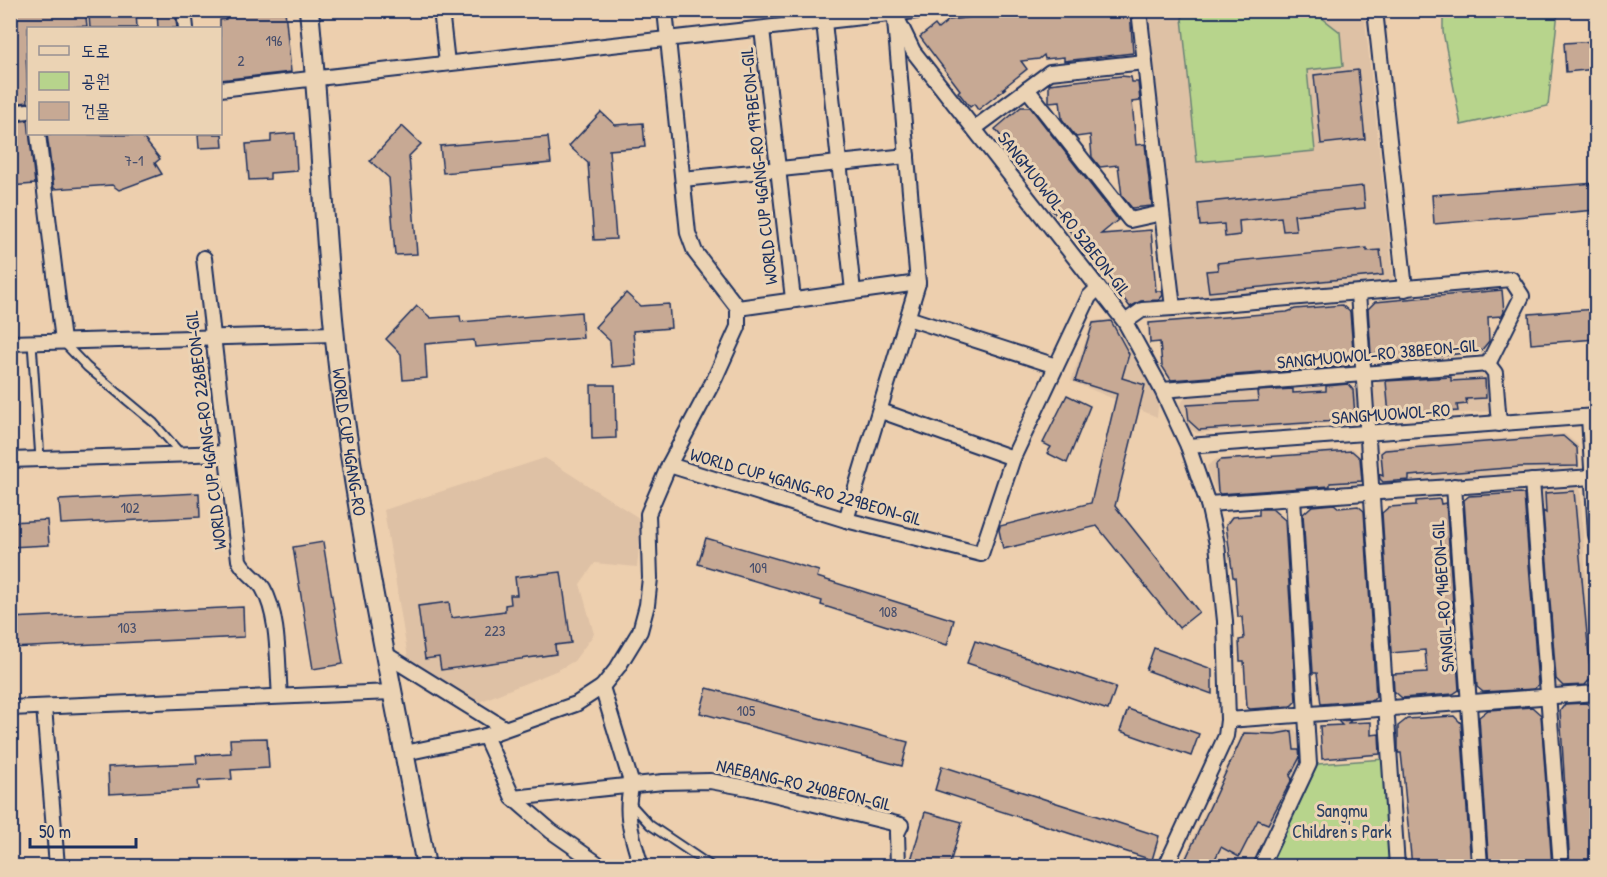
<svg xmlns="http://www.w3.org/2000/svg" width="1607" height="877" viewBox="0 0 1607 877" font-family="'Patrick Hand','Poor Story',sans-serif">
<rect width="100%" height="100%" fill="#edcfae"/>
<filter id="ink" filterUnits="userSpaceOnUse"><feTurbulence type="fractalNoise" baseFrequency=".0167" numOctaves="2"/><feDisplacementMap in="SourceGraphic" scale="12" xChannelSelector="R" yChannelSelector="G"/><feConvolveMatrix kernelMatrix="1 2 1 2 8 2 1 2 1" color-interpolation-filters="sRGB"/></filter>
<g filter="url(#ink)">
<g fill="#dec1a5">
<path d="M1147,11H1364L1394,284L1186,303L1179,297Z"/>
<path d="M1112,319L1159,399L1157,417L1071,381L1093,321Z"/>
<path d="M1488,373L1490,411L1378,419L1373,414L1371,389L1379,380Z"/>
<path d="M1350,383L1356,389L1358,417L1353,422L1197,433L1189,429L1179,406L1187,395Z"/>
<path d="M1565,434L1578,445L1579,472L1385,484L1381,481L1379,451L1385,447Z"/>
<path d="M1353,449L1362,457L1364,483L1360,488L1222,497L1215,490L1208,472L1207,466L1217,459Z"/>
<path d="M545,458L642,520L637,567L595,563L580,584L594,634L574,661L558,670L474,704L421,671L408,658L384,510Z"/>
<path d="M1580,484L1592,678L1585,687L1561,688L1554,682L1541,487Z"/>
<path d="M1293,728L1301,737L1302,762L1251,866H1180L1243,731Z"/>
</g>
<g fill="#b7d48c" stroke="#698275" stroke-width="1.5">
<path d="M1188,10L1313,11L1340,32L1343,66L1307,70L1315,151L1197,162L1182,18Z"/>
<path d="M1443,11H1558L1548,106L1461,125L1443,32Z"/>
<path d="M1384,759L1390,866H1270L1318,764Z"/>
</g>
<g fill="#c7a994" stroke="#1b2f5e" stroke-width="1.5">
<path d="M10,10H85L87,26L28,28V52H26L28,102L12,104Z"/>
<path d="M157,10H175L177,28H158Z"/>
<path d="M242,10H285L291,72L220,80V20L226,19V12Z"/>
<path d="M1027,10H1130L1133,53L1064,61V57L1045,59L1044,55L1039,59L1021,61L1027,69L1002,89L1006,88L978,110L974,104L970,107L958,92L960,90L920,37L935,25L938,29L949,20Z"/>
<path d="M136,12L137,28H90L89,15Z"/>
<path d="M1596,41V69L1566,72L1564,43Z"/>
<path d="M1358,70L1365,139L1321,144L1314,75Z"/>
<path d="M1121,76L1131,77L1132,82H1138L1140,101L1132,102L1136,145L1145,144L1152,206L1132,208L1122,196L1118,165L1100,167L1092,157L1090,135L1076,137L1062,119L1060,101L1049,102V84Z"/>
<path d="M1021,107H1030L1118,220L1101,234L1151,230L1156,291H1162L1163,295L1159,300L1141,301L1130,307L1121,295L1123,294L1051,209L1054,207L1035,183L1037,180L995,129Z"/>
<path d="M601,112L615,125L643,123L645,147L609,150L616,239L594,240L588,163L569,146Z"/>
<path d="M28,120L35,184L10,186V123Z"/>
<path d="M402,126L421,144L409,156L417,254L395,255L389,178L370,161Z"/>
<path d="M295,133L297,171L270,173V179L249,180L246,144L271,142V135Z"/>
<path d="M47,134L141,135L160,159L155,163L162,174L119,190L112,185L54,189Z"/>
<path d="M198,134H222L223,147L199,148Z"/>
<path d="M548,137L551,163L443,173L440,146Z"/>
<path d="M1596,183V210L1434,224L1432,195Z"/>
<path d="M1363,186L1365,208L1294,215L1296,230L1283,231L1281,217L1239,221L1240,235L1225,237L1224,224L1200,226L1198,203Z"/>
<path d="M1367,248V251L1380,250L1383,275L1209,292L1206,271L1218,270L1217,263Z"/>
<path d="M1502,290L1504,312L1502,316L1488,317L1489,341L1481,351L1385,363L1379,361L1378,353L1371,354L1368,309L1375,302Z"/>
<path d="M626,293L640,306L669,304L671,328L633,331L636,365L612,367L610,341L595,327Z"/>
<path d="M1342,305L1350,312L1354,362H1349V366L1171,380L1162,366L1160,342L1150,343L1149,323L1287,312L1295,309Z"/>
<path d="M417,306L431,318L460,316L461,322L581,312L583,338L475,347L474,340L425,344L427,378L403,380L401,354L386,339Z"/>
<path d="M1596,309V339L1531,344L1529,314Z"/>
<path d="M1111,321L1129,354L1122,378L1145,385L1115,506L1199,612L1179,628L1097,526L1003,549L999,530L1000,526L1091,503L1117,394L1075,381L1093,323Z"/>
<path d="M1451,377V381L1485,379L1486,398L1466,399L1467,404L1457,405L1458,411L1389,416L1386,381Z"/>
<path d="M1348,384L1353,390L1355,416L1352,420L1199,430L1189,421L1187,405L1258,401L1257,391L1293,389V393L1326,391V386Z"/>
<path d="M591,385H615L616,438L592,439Z"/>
<path d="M1067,395L1090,406L1067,463L1047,453L1051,447L1043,443Z"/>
<path d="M1563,436L1577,448L1578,466L1520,467L1409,476V480L1383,482L1380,479L1379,474L1383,476L1381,453L1385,450Z"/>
<path d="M1352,451L1360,458L1362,481L1330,483V486L1220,494L1218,492L1216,464L1221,460Z"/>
<path d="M1574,491L1591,678L1585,685L1563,686L1556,679L1543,511L1546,513L1545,493Z"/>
<path d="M199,493L200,517L61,524L59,500Z"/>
<path d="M1521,493L1524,495L1538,685L1534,689L1483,692L1477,687L1464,500L1469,496Z"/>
<path d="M1440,499L1441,504L1446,503L1447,516L1459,690L1453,694L1402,698L1394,691L1393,674L1427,672L1425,650L1391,653L1382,513L1389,507L1416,505V501Z"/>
<path d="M1334,504L1339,508L1358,506L1364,511L1376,697L1373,700L1321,704L1317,673H1313L1303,514L1312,506Z"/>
<path d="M1259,509H1272L1285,520L1296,701L1291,706L1250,709L1247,707L1244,661H1240L1239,640L1244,639L1242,617H1238L1235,577H1233L1226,525L1232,517L1259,515Z"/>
<path d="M47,520L49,545L10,547V522Z"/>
<path d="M706,538L819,571L817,577L954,620L947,645L821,605L822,601L698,564Z"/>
<path d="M323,542L343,664L313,669L293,547Z"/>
<path d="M561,572L571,643L555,645L556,654L441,670L439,657L425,659L418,606L449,602L451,618L505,611V605L511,604L510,595H517L515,577Z"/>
<path d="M243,607L244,637L10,648V618Z"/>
<path d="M975,641L1116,687L1108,710L967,663Z"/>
<path d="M1154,648L1212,669V694L1146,670Z"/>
<path d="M707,688L908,742L902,766L700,713Z"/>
<path d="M1586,703L1594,708L1596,867H1570L1560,711L1565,704Z"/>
<path d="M1532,707L1541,715L1552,867H1489L1479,717L1488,710Z"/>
<path d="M1128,709L1199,734L1191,756L1120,731Z"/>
<path d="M1454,716L1461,723L1471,867H1412L1403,771L1401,753H1398V726L1407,719Z"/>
<path d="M1352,720L1348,723L1371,722V735L1379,734L1380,754L1322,759L1320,726L1342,725L1338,721Z"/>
<path d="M1292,731L1294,750H1299L1300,757L1290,776L1292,779L1268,824L1258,820L1239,857L1221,847L1211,867H1182L1244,733L1275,734Z"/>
<path d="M267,738L269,768L231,770L232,779L198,781L199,789L109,794L108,767L197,763L196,755L231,753L230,739Z"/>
<path d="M942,766L1159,836L1152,860L935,790Z"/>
<path d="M925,812L962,822L949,867H909Z"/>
</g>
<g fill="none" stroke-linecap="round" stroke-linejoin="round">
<g stroke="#1b2f5e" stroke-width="11">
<g id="lane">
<path d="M32,343L40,459"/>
<path d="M64,343L87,367L154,423L182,455"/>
<path d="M629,802L650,825L711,866"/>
</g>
</g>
<g stroke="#1b2f5e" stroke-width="18">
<g id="street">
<path d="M184,10L186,28"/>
<path d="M441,10L447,63"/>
<path d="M665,10L688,233L695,252L738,308V327L715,378L669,465"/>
<path d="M1139,10L1173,308L1511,279L1522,296L1488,364L1162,390"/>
<path d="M1375,10L1405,289"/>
<path d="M895,14L913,51L1125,322L1162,390L1188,446L1208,504L1217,544L1225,621L1228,720L1226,736L1166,866"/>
<path d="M824,22L853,291"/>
<path d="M762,29L793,299"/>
<path d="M220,89L925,10"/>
<path d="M1027,89L1130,220L1162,213"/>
<path d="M10,113L28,111"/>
<path d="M975,128L1050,72L1145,62"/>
<path d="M38,134L63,341"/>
<path d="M683,179L907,156"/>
<path d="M204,258L239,560C244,572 256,577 263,588C280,618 277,663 280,696"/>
<path d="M1358,293L1397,866"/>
<path d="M738,308L918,283"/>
<path d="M908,318L1056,366"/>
<path d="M1125,322L1142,310L1173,308"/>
<path d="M10,343L334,334"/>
<path d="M1488,364L1495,373L1499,424"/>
<path d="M881,411L1013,458"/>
<path d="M1589,417L1596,535"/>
<path d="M1188,446L1596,416"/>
<path d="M10,460L226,453"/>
<path d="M1532,481L1561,866"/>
<path d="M1454,486L1480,866"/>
<path d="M1208,504L1592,477"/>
<path d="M846,520L918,283L895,21"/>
<path d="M385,654L504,728"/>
<path d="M602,687L632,785C623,813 633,839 641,866"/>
<path d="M44,707L57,866"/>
<path d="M10,708L392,692"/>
<path d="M1228,720L1596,693"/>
<path d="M485,736L513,798L551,831L601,866"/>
<path d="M405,753L485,736L576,704L602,687L618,667L640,631L647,605L650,578L648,514L669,465L846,520L981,554L1013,458L1089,297L1098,288"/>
<path d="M513,798L663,782L710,781L749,788L901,825L897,833L898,866"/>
<path d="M1261,866L1309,764L1293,498"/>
</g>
</g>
<g stroke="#1b2f5e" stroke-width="22">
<g id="secondary">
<path id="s1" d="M309,10C322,140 325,270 342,399C363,555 397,711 426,866"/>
</g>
</g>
<use href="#lane" stroke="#ebd3b4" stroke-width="7"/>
<use href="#street" stroke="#ebd3b4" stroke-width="14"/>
<use href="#secondary" stroke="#ebd3b4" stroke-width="18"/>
</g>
</g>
<g text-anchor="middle" stroke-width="6" stroke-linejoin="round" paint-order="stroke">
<g font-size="15" fill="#464e6c">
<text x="274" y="46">196</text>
<text x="241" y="66">2</text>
<text x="134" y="166">7-1</text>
<text x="130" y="513">102</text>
<text x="758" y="573">109</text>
<text x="888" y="617">108</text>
<text x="127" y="633">103</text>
<text x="495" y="636">223</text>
<text x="746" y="716">105</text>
</g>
<g font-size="18" fill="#1b2f5e" stroke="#ebd3b4">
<text transform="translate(759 166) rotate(-96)" y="6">WORLD CUP 4GANG-RO 197BEON-GIL</text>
<text transform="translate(1064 214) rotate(52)" y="6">SANGMUOWOL-RO 52BEON-GIL</text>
<text transform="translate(1378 354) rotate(-5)" y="6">SANGMUOWOL-RO 38BEON-GIL</text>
<text transform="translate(1391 414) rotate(-4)" y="6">SANGMUOWOL-RO</text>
<text transform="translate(206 430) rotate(-97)" y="6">WORLD CUP 4GANG-RO 226BEON-GIL</text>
<text dy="6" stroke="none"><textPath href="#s1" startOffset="434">WORLD CUP 4GANG-RO</textPath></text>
<text transform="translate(806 487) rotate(16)" y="6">WORLD CUP 4GANG-RO 229BEON-GIL</text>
<text transform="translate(1443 596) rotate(-94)" y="6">SANGIL-RO 14BEON-GIL</text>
<text transform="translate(804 785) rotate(13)" y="6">NAEBANG-RO 240BEON-GIL</text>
</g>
<g font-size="18" fill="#2b4063" stroke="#ebd3b4">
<text x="1342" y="817">Sangmu<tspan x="1342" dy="21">Children's Park</tspan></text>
</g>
</g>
<rect width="1607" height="877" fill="none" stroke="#ebd3b4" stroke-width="36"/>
<rect x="18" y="18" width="1571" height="841" fill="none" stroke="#1b2f5e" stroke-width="2" filter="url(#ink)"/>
<rect x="27" y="27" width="195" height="108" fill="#ebd3b4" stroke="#989192" stroke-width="1.5"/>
<rect x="39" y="46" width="30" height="9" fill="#ebd3b4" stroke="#989192" stroke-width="1.5"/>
<text x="81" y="57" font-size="18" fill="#1b2f5e">도로</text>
<rect x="39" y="72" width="30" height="18" fill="#b7d48c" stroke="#989192" stroke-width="1.5"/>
<text x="81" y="87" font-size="18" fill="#1b2f5e">공원</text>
<rect x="39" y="102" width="30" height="18" fill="#c7a994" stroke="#989192" stroke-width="1.5"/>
<text x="81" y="117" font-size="18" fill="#1b2f5e">건물</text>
<path d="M30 838v9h106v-9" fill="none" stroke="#1b2f5e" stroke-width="3"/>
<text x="39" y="838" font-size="18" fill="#1b2f5e" stroke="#ebd3b4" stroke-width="4.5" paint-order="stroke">50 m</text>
</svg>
